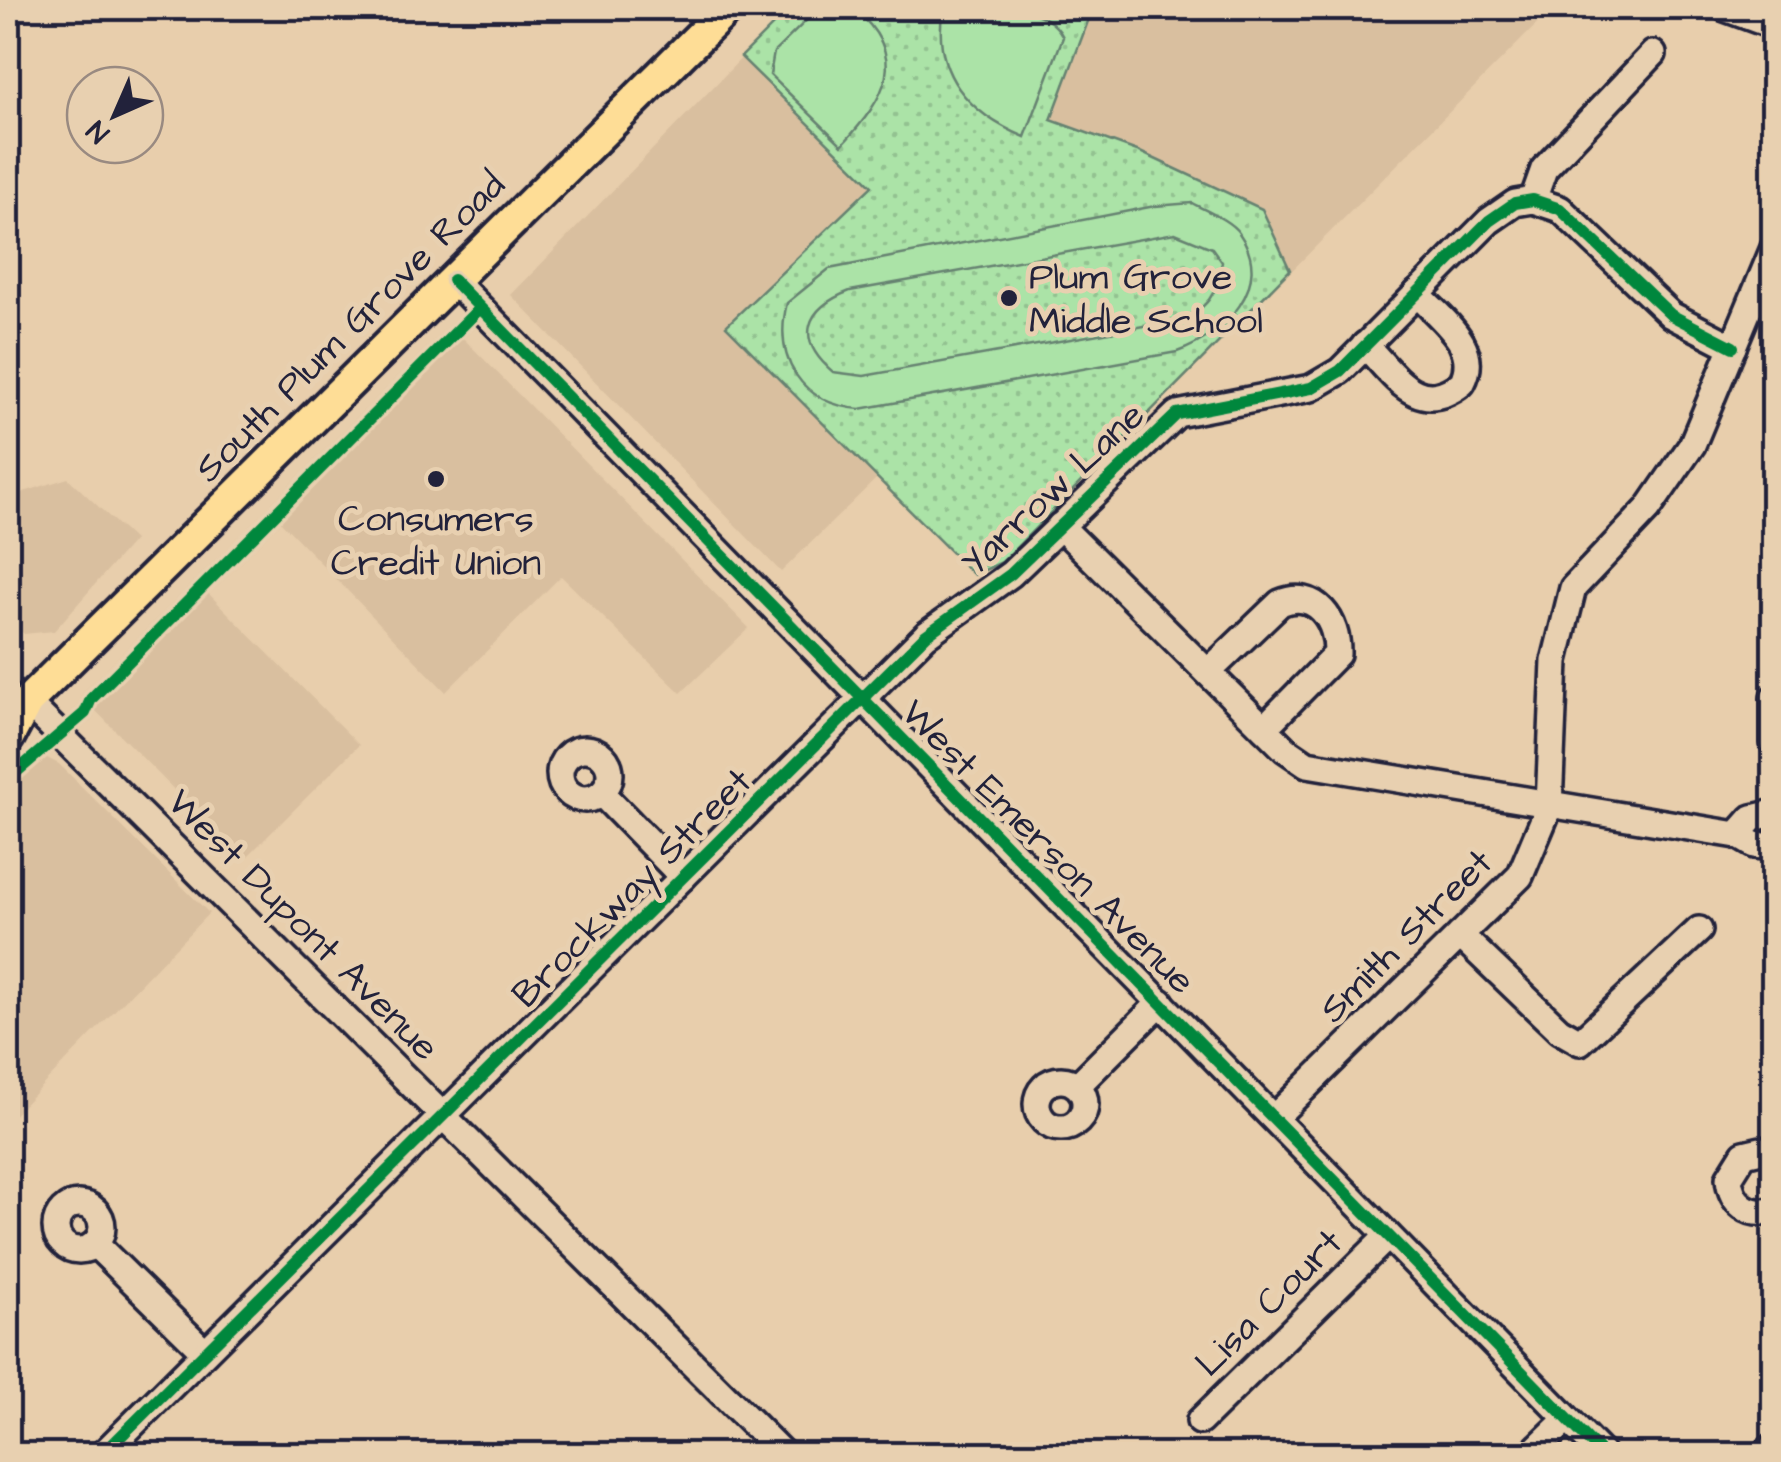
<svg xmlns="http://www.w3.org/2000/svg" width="1781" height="1462" viewBox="0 0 1781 1462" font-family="'Architects Daughter',sans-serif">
<defs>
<pattern id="grass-dots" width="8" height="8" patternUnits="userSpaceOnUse" patternTransform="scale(2.5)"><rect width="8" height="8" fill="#abe3a7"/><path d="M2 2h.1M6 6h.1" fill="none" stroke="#93c291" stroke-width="1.8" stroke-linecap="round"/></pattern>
</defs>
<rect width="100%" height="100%" fill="#e8ceac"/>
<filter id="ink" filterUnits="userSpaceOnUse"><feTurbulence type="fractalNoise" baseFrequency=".01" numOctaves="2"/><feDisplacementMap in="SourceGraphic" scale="20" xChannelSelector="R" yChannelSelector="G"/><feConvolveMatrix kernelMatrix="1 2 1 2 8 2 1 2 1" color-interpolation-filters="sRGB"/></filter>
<g filter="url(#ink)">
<g fill="#d9bf9f">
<path d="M790,8H1553L1002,562L974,575L877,478L781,572L511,295Z"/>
<path d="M459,334L749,628L681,693L561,576L446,692L280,521Z"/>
<path d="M68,478L134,540L54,631L24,634L8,620V497Z"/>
<path d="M206,591L359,745L244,860L91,706Z"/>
<path d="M41,755L59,764L209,913L8,1121V785Z"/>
</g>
<path fill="url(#grass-dots)" stroke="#668271" stroke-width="2.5" d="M790,8H1093L1051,120L1140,152L1262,209L1290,270L1002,562L974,575L726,326L872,186L741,57Z"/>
<g fill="#abe3a7" stroke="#668271" stroke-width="2.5" fill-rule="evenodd">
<path d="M819,8H853C911,57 886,97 842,145L770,75L774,52Z"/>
<path d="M943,8C983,7 1045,0 1063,37L1025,137C969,114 931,73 943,8Z"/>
<path d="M1192,203C1206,211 1230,220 1239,233C1276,284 1224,336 1177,352L860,409C801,404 773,359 787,303L829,269L1155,206ZM1175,233L1212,248L1222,262C1217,294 1208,310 1177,320L864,376L833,372C794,339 805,308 850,291Z"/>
</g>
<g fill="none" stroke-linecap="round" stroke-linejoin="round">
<g stroke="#22223b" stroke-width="32">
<g id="minor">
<path d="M1725,8L1774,26"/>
<path d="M1533,200L1544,169L1653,54"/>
<path d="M453,280L1602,1454"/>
<path d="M1365,345C1396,377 1418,417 1462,383C1482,346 1440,319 1417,293"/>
<path d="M1060,526L1285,749L1307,764L1737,835L1754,845L1774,847"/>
<path d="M1208,672L1280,603C1316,588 1338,621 1337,654L1264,728"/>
<path d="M1774,698V743"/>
<path d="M27,702L783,1454"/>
<circle cx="585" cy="774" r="25"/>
<path d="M602,794L683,877"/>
<path d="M1737,835L1752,818L1774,813"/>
<path d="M1460,935L1559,1030L1580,1042L1699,930"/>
<circle cx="1061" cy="1104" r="24"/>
<path d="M1078,1085L1161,1002"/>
<path d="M1275,1117L1520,876L1549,807L1555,661L1573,588L1648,509L1692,445L1774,248"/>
<path d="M1774,1153L1761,1150L1744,1154L1729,1178C1731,1203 1749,1218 1774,1210"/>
<circle cx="79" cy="1227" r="23"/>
<path d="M95,1244L205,1352"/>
<path d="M1200,1421L1388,1236"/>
<path d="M103,1454L926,635L1011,574L1177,414L1311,388L1340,371L1489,221L1515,203L1533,200L1560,209L1671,315L1733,347"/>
<path d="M1531,1454L1566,1420"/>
<path d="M1765,1454L1774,1446"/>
</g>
</g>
<g stroke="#22223b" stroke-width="38">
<path id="major" d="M8,738L27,702L728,8"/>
</g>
<use href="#minor" stroke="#e8d0b0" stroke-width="25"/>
<use href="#major" stroke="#fedd96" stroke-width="30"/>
<g stroke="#e8d0b0" stroke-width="19">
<g id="cycleway">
<path d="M453,280L1602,1454"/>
<path d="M8,779L85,713L91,699L479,309"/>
<path d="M103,1454L926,635L1011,574L1177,414L1311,388L1340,371L1489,221L1515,203L1533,200L1560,209L1671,315L1733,347"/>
</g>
</g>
<use href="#cycleway" stroke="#00873e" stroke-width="12"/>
</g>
</g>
<g fill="#22223b" stroke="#e8d0b0" stroke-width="4">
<circle cx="1009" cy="298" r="10"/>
<circle cx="436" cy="479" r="10"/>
</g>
<g text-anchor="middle" stroke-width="10" stroke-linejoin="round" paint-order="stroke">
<g font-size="38" fill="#22223b" stroke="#e8d0b0" text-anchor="start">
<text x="1029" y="289">Plum Grove<tspan x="1029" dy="44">Middle School</tspan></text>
<text x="436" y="531" text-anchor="middle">Consumers<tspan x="436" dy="44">Credit Union</tspan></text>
</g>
<g font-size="38" fill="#22223b" stroke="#e8d0b0">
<text transform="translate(349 326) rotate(-45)" y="13">South Plum Grove Road</text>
<text transform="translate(1052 488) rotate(-43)" y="13">Yarrow Lane</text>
<text transform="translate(1049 846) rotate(45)" y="13">West Emerson Avenue</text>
<text transform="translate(631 887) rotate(-45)" y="13">Brockway Street</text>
<text transform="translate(304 924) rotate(45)" y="13">West Dupont Avenue</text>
<text transform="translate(1405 935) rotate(-45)" y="13">Smith Street</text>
<text transform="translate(1268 1302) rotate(-45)" y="13">Lisa Court</text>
</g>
</g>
<rect width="1781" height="1462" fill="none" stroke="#e8d0b0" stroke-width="40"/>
<rect x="20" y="20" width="1741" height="1422" fill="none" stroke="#22223b" stroke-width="4" filter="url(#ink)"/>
<g transform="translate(115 115) rotate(225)"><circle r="48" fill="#e8d0b0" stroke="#998a81" stroke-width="2.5"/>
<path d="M0-8L18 38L0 25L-18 38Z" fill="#22223b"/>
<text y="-15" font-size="28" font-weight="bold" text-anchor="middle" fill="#22223b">N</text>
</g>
</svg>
